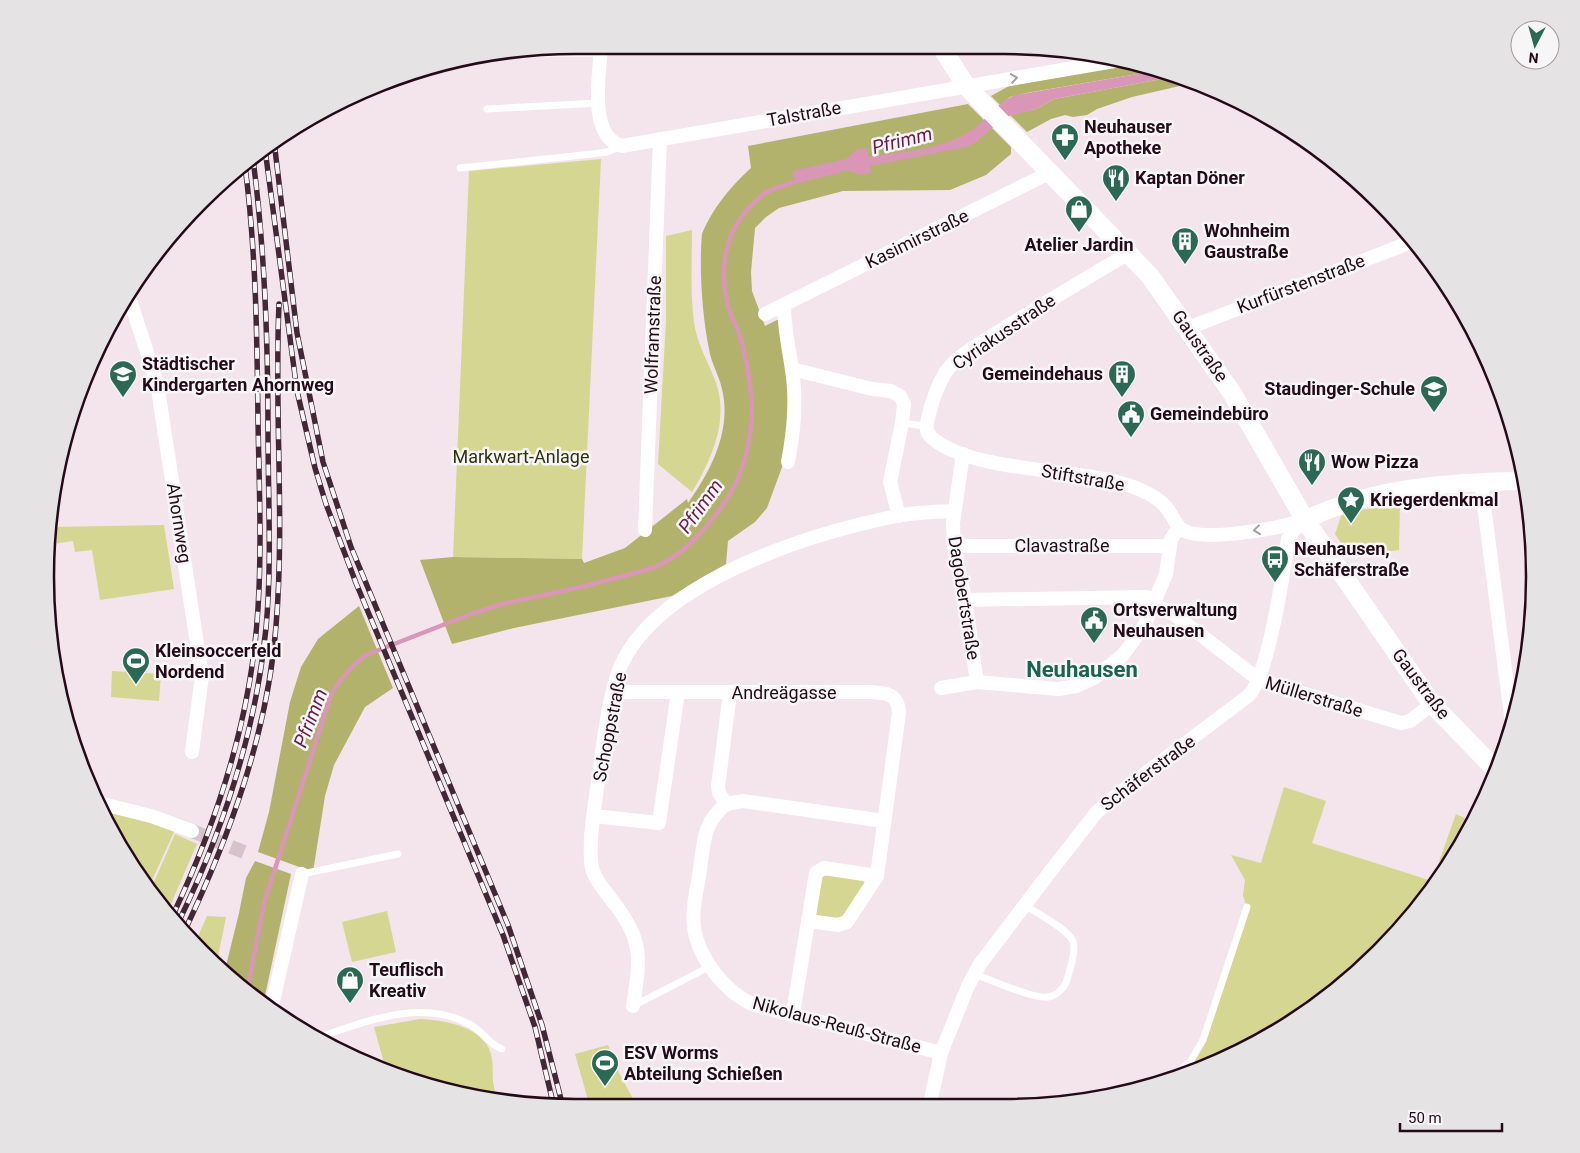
<svg xmlns="http://www.w3.org/2000/svg" width="1580" height="1153" viewBox="0 0 1580 1153" font-family="Roboto,sans-serif">
<rect width="100%" height="100%" fill="#f4e4eb"/>
<g fill="#d6d693">
<path d="M601,159L582,559L453,557L469,171Z"/>
<path d="M692,230C692,260 690,292 694,322C696,341 708,362 715,380C730,418 712,459 692,492L658,464L666,321V236Z"/>
<path d="M1400,504L1399,550L1350,557L1335,534L1341,516L1348,512Z"/>
<path d="M164,525L174,589L100,600L92,550L75,552L73,541L53,544L50,527Z"/>
<path d="M112,671L161,674L159,701L111,697Z"/>
<path d="M1284,787L1326,801L1312,843L1432,881L1456,814L1473,822L1464,842L1403,927L1327,998L1207,1067L1172,1077L1197,1053L1247,907L1243,896L1245,880L1231,855L1261,863Z"/>
<path d="M103,809L175,830L148,889V888Z"/>
<path d="M175,834L197,844L167,913L150,891Z"/>
<path d="M822,875L862,879L865,885L841,920L817,917L815,914Z"/>
<path d="M387,911L396,952L352,962L342,922Z"/>
<path d="M207,916L226,917L217,962L196,941Z"/>
<path d="M420,1019C445,1020 488,1027 492,1059C494,1075 490,1086 500,1100L439,1090L386,1070L374,1027Z"/>
<path d="M608,1045L619,1073L637,1106L590,1107L575,1054Z"/>
</g>
<g fill="#b2b26d">
<path d="M1138,63L1161,70L1026,93L1010,97L1000,105L991,96L1009,86Z"/>
<path d="M1178,76L1197,82L1132,97L1097,109L1087,115L1073,117L1065,115L1051,119L1027,132L1010,115L1036,109L1054,99Z"/>
<path d="M968,104L1011,147V154L986,175L950,190L843,191L779,208L766,217L755,228L751,272L752,291L765,326L779,319L791,386L785,459L767,508L755,522L728,541L726,564L672,596L514,628L452,644L420,560L453,557L582,559L584,563L625,548L687,499L688,503C711,471 732,430 722,389C719,375 711,363 709,349C702,314 699,268 702,234C712,209 732,185 751,168L748,146Z"/>
<path d="M359,606L393,688L365,707L334,765L325,796L313,872L258,852L269,812L290,702L301,667L318,639Z"/>
<path d="M255,861L291,874L263,1005L253,998L225,970L239,913L246,878Z"/>
</g>
<path fill="#d996b7" d="M1161,70L1178,76L1054,99L1036,109L1005,117L975,143L966,147L870,166L871,173L859,175C844,164 811,175 795,180L792,171L846,159L856,150L867,148L869,157C903,151 944,150 973,129C988,119 998,101 1016,95Z"/>
<g fill="none" stroke-linecap="round" stroke-linejoin="round">
<path stroke="#d996b7" stroke-width="4.5" d="M247,992L264,903L331,695C340,679 351,666 366,655L471,614L502,604L586,586L653,568C682,555 699,537 718,512C745,478 756,430 750,386C748,368 744,348 738,331C734,321 729,312 727,302C719,267 726,229 752,205C757,200 761,195 767,192C789,182 815,176 839,171"/>
<path stroke="#d5c3cc" stroke-width="14" stroke-dasharray="14 7" stroke-linecap="butt" d="M192,831L249,854"/>
<g stroke="#fff" stroke-width="7">
<path d="M518,53H601"/>
<path d="M487,109L599,103"/>
<path d="M460,168L592,154L607,152L621,146"/>
<path d="M902,423L926,426"/>
<path d="M302,874L398,854"/>
<path d="M975,974C988,979 1036,1000 1048,997C1059,995 1066,986 1068,976C1071,967 1074,955 1074,945C1073,931 1036,913 1025,905"/>
<path d="M633,1006L711,966"/>
<path d="M317,1038C365,1022 420,998 469,1024C482,1030 489,1045 502,1049"/>
<path d="M1172,1077L1190,1062L1203,1040L1247,907"/>
</g>
<g stroke="#fff" stroke-width="14">
<path d="M601,45C600,73 587,136 622,146L1120,60"/>
<path d="M1129,253C1088,277 1047,302 1006,327C987,340 963,351 948,369C938,382 933,399 929,414C927,423 924,432 932,438C968,469 1058,469 1104,479C1124,483 1150,490 1165,506C1171,512 1174,522 1180,528C1198,544 1279,528 1302,521"/>
<path d="M129,297L157,383L202,676L192,752"/>
<path d="M784,305C784,328 789,348 792,370C797,401 794,431 788,462"/>
<path d="M765,314L1051,172"/>
<path d="M1188,328L1414,241"/>
<path d="M792,369L872,389L891,391L900,396L904,404L902,423L890,482L899,516"/>
<path d="M963,454L953,523L954,546L965,600L977,682"/>
<path d="M1481,482L1512,724"/>
<path d="M645,530L660,139"/>
<path d="M954,546H1169"/>
<path d="M965,600L1146,597L1155,599"/>
<path d="M1154,605L1175,615L1259,680L1401,723L1410,721L1432,704"/>
<path d="M941,688L977,682L1058,689L1077,686L1094,678L1123,655L1144,626L1166,574L1171,539L1179,528"/>
<path d="M615,692H869C886,693 898,693 899,713L877,876L824,868L816,873L793,1013"/>
<path d="M730,693L718,786L719,793L726,804C703,823 704,842 700,869C698,887 691,909 694,927C698,958 726,994 755,1005L941,1053"/>
<path d="M99,803L151,816L192,831"/>
<path d="M726,804L743,801L884,821"/>
<path d="M594,816L659,823L678,692"/>
<path d="M808,921L838,925L847,922L877,876"/>
<path d="M633,1006C640,960 644,941 614,903C607,893 595,881 592,868C587,841 597,794 600,767C604,738 610,688 622,663C663,579 812,533 897,516C916,512 935,512 954,511"/>
<path d="M271,1010L302,874"/>
<path d="M930,1104L941,1053L968,986L980,964L1053,868L1096,813L1114,797L1248,696C1268,678 1284,570 1288,539L1294,530L1305,520"/>
</g>
<path stroke="#fff" stroke-width="18" d="M1305,520C1373,487 1449,482 1524,481"/>
<path stroke="#fff" stroke-width="19" d="M940,45L966,86L1150,276L1232,393L1305,520L1432,704L1496,770"/>
<g stroke="#422836" stroke-width="5.5">
<g id="rail">
<path d="M274,141L297,333L323,462L351,547L508,925L542,1025L563,1107"/>
<path d="M265,149L297,391L315,468L326,504L356,583L503,935L535,1027L554,1107"/>
<path d="M172,917C218,820 252,716 258,608C262,545 259,482 258,420C257,335 256,251 245,166"/>
<path d="M178,923C223,831 256,730 266,628C272,563 268,497 268,432C268,341 265,250 253,159"/>
<path d="M185,930C230,835 268,732 276,626C285,519 274,411 279,304"/>
</g>
</g>
<use href="#rail" stroke="#f6f6f6" stroke-width="4" stroke-dasharray="11" stroke-linecap="butt"/>
</g>
<defs><path id="oneway-chevron" d="M-2-3.5L2.5 0L-2 3.5" fill="none" stroke-width="1.6" stroke-linecap="round" stroke-linejoin="round" transform="scale(1.25)"/></defs>
<g stroke="#a89da3">
<use href="#oneway-chevron" transform="translate(1014 78) rotate(-9)"/>
<use href="#oneway-chevron" transform="translate(1257 530) rotate(173)"/>
</g>
<defs>
<g id="pharmacy-pin" transform="scale(1.4375)"><path d="M0 17L-7.5 6A9.5 9.5 0 1 1 7.5 6Z" fill="#2c6954" stroke="#f6f6f6"/><path d="M-2-6h4v4h4v4h-4v4h-4v-4h-4v-4h4Z" fill="#fff"/></g>
<g id="restaurant-pin" transform="scale(1.4375)"><path d="M0 17L-7.5 6A9.5 9.5 0 1 1 7.5 6Z" fill="#2c6954" stroke="#f6f6f6"/><path d="M-5-6h1v4h1v-4h1v4h1v-4h1v5L-1.5 .5V6h-2V.5L-5-1ZM5-6V6H3V1.5H1.5Q1.5-4 5-6Z" fill="#fff"/></g>
<g id="shop-pin" transform="scale(1.4375)"><path d="M0 17L-7.5 6A9.5 9.5 0 1 1 7.5 6Z" fill="#2c6954" stroke="#f6f6f6"/><path d="M-5-2.5h2.3a2.7 3.5 0 0 1 5.4 0H5L5.5 6h-11ZM-1.5-2.5h3a1.5 2.3 0 0 0-3 0Z" fill="#fff"/></g>
<g id="building-pin" transform="scale(1.4375)"><path d="M0 17L-7.5 6A9.5 9.5 0 1 1 7.5 6Z" fill="#2c6954" stroke="#f6f6f6"/><path d="M-4-6H4V6H1V3H-1V6H-4ZM-2.5-4.3h1.7v1.8h-1.7ZM.8-4.3h1.7v1.8H.8ZM-2.5-1h1.7V.8h-1.7ZM.8-1h1.7V.8H.8Z" fill="#fff"/></g>
<g id="school-pin" transform="scale(1.4375)"><path d="M0 17L-7.5 6A9.5 9.5 0 1 1 7.5 6Z" fill="#2c6954" stroke="#f6f6f6"/><path d="M0-5L7-2L0 1L-7-2ZM-4 1L0 2.5L4 1V4Q0 6-4 4Z" fill="#fff"/></g>
<g id="civic-pin" transform="scale(1.4375)"><path d="M0 17L-7.5 6A9.5 9.5 0 1 1 7.5 6Z" fill="#2c6954" stroke="#f6f6f6"/><path d="M-.6-6.5H3V-4.5H.6V-3L4-1V1h2V6H-6V1h2V-1L-.6-3ZM-1.2 2.5V6h2.4V2.5Z" fill="#fff"/></g>
<g id="sight-pin" transform="scale(1.4375)"><path d="M0 17L-7.5 6A9.5 9.5 0 1 1 7.5 6Z" fill="#2c6954" stroke="#f6f6f6"/><path d="M0-6L1.8-2.2L6-1.7L2.9 1.2L3.7 5.4L0 3.3L-3.7 5.4L-2.9 1.2L-6-1.7L-1.8-2.2Z" fill="#fff"/></g>
<g id="bus-pin" transform="scale(1.4375)"><path d="M0 17L-7.5 6A9.5 9.5 0 1 1 7.5 6Z" fill="#2c6954" stroke="#f6f6f6"/><path d="M-5-6H5V4H4V6H2V4H-2V6H-4V4H-5ZM-3.5-4V0h7V-4ZM-3.5 1.2v1.5H-2V1.2ZM2 1.2v1.5H3.5V1.2Z" fill="#fff"/></g>
<g id="stadium-pin" transform="scale(1.4375)"><path d="M0 17L-7.5 6A9.5 9.5 0 1 1 7.5 6Z" fill="#2c6954" stroke="#f6f6f6"/><path d="M0-5a6.5 5 0 1 0 0 10a6.5 5 0 1 0 0-10ZM-3.5-1.8h7v3.6h-7Z" fill="#fff"/></g>
</defs>
<g fill-rule="evenodd">
<use href="#pharmacy-pin" x="1065" y="137"/>
<use href="#restaurant-pin" x="1116" y="178"/>
<use href="#shop-pin" x="1079" y="209"/>
<use href="#building-pin" x="1185" y="241"/>
<use href="#school-pin" x="123" y="374"/>
<use href="#building-pin" x="1122" y="374"/>
<use href="#school-pin" x="1434" y="389"/>
<use href="#civic-pin" x="1131" y="414"/>
<use href="#restaurant-pin" x="1312" y="462"/>
<use href="#sight-pin" x="1351" y="500"/>
<use href="#bus-pin" x="1275" y="559"/>
<use href="#civic-pin" x="1094" y="620"/>
<use href="#stadium-pin" x="136" y="661"/>
<use href="#shop-pin" x="350" y="980"/>
<use href="#stadium-pin" x="605" y="1063"/>
</g>
<g text-anchor="middle" stroke-width="5" stroke-linejoin="round" paint-order="stroke">
<g font-size="18" fill="#250a19" stroke="#f6f6f6">
<text transform="translate(804 114) rotate(-10)" y="6">Talstraße</text>
<text transform="translate(917 239) rotate(-26)" y="6">Kasimirstraße</text>
<text transform="translate(1301 284) rotate(-21)" y="6">Kurfürstenstraße</text>
<text transform="translate(1004 332) rotate(-34)" y="6">Cyriakusstraße</text>
<text transform="translate(653 335) rotate(-88)" y="6">Wolframstraße</text>
<text transform="translate(1200 346) rotate(55)" y="6">Gaustraße</text>
<text transform="translate(1083 478) rotate(10)" y="6">Stiftstraße</text>
<text transform="translate(179 523) rotate(81)" y="6">Ahornweg</text>
<text x="1062" y="552">Clavastraße</text>
<text transform="translate(964 598) rotate(81)" y="6">Dagobertstraße</text>
<text transform="translate(1421 684) rotate(53)" y="6">Gaustraße</text>
<text x="784" y="699">Andreägasse</text>
<text transform="translate(1314 697) rotate(17)" y="6">Müllerstraße</text>
<text transform="translate(610 727) rotate(-79)" y="6">Schoppstraße</text>
<text transform="translate(1148 773) rotate(-37)" y="6">Schäferstraße</text>
<text transform="translate(837 1025) rotate(15)" y="6">Nikolaus-Reuß-Straße</text>
</g>
<g font-size="18" font-weight="bold" fill="#250a19" stroke="#f6f6f6" text-anchor="start">
<text x="1084" y="133">Neuhauser<tspan x="1084" dy="21">Apotheke</tspan></text>
<text x="1135" y="184">Kaptan Döner</text>
<text x="1204" y="237">Wohnheim<tspan x="1204" dy="21">Gaustraße</tspan></text>
<text x="1079" y="251" text-anchor="middle">Atelier Jardin</text>
<text x="142" y="370">Städtischer<tspan x="142" dy="21">Kindergarten Ahornweg</tspan></text>
<text x="1103" y="380" text-anchor="end">Gemeindehaus</text>
<text x="1415" y="395" text-anchor="end">Staudinger-Schule</text>
<text x="1150" y="420">Gemeindebüro</text>
<text x="1331" y="468">Wow Pizza</text>
<text x="1370" y="506">Kriegerdenkmal</text>
<text x="1294" y="555">Neuhausen,<tspan x="1294" dy="21">Schäferstraße</tspan></text>
<text x="1113" y="616">Ortsverwaltung<tspan x="1113" dy="21">Neuhausen</tspan></text>
<text x="155" y="657">Kleinsoccerfeld<tspan x="155" dy="21">Nordend</tspan></text>
<text x="369" y="976">Teuflisch<tspan x="369" dy="21">Kreativ</tspan></text>
<text x="624" y="1059">ESV Worms<tspan x="624" dy="21">Abteilung Schießen</tspan></text>
</g>
<g font-size="18" fill="#313011" stroke="#f6f6f6">
<text x="521" y="463">Markwart-Anlage</text>
</g>
<g font-size="19" font-style="italic" fill="#6a1c4a" stroke="#f6f6f6">
<text transform="translate(902 140) rotate(-14)" y="7">Pfrimm</text>
<text transform="translate(700 506) rotate(-54)" y="7">Pfrimm</text>
<text transform="translate(310 718) rotate(-69)" y="7">Pfrimm</text>
</g>
<g font-size="22" font-weight="bold" fill="#1a634d" stroke="#f6f6f6">
<text x="1082" y="677">Neuhausen</text>
</g>
</g>
<path d="M0 0H1580V1153H0ZM576 54H1004A522 522 0 0 1 1526 576V577A522 522 0 0 1 1004 1099H576A522 522 0 0 1 54 577V576A522 522 0 0 1 576 54Z" fill="#e5e3e4" fill-rule="evenodd"/>
<path fill="none" stroke="#250a19" stroke-width="2.5" d="M576 54H1004A522 522 0 0 1 1526 576V577A522 522 0 0 1 1004 1099H576A522 522 0 0 1 54 577V576A522 522 0 0 1 576 54Z"/>
<g transform="translate(1535 45) rotate(186)"><circle r="24" fill="#f6f6f6" stroke="#a2989e"/>
<path d="M0-4L9 19L0 12L-9 19Z" fill="#2c6954"/>
<text y="-8" font-size="14" font-weight="bold" text-anchor="middle" fill="#250a19">N</text>
</g>
<path d="M1400 1123v8h102v-8" fill="none" stroke="#250a19" stroke-width="2.5"/>
<text x="1408" y="1123" font-size="15" fill="#250a19" stroke="#f6f6f6" stroke-width="4" paint-order="stroke">50 m</text>
</svg>
